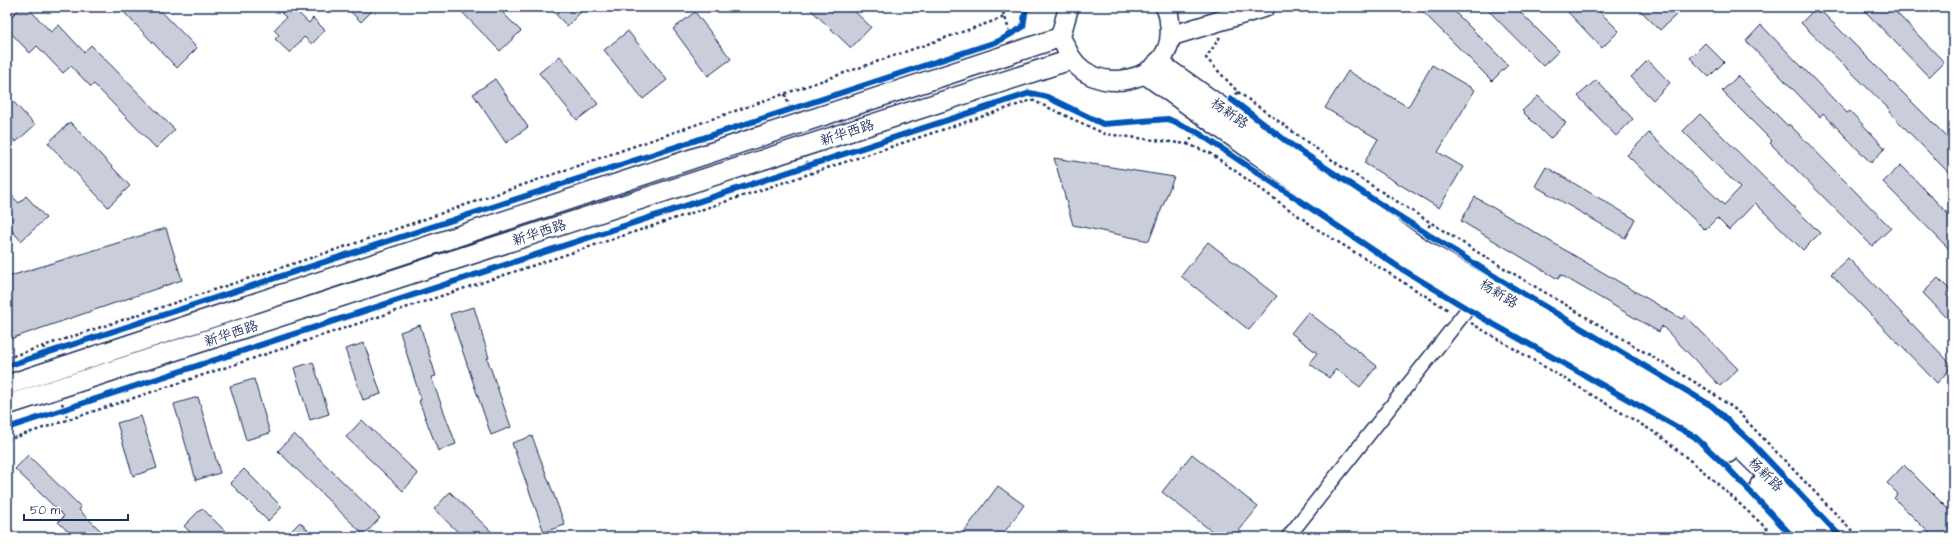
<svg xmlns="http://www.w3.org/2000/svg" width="1960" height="544" viewBox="0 0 1960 544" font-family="'Architects Daughter','LXGW WenKai TC',sans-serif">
<rect width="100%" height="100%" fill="#fff"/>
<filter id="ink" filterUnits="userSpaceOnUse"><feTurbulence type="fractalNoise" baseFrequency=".025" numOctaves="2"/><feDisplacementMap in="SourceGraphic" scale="8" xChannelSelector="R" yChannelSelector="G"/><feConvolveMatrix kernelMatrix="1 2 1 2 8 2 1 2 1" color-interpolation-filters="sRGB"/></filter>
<g filter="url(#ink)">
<g fill="#caceda" stroke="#1b2f5e">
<path d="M21,7H27L51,32L59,25L84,52L91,45L175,130L156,148L94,84L91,87L71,66L63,73L37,46L30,53L7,29V21Z"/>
<path d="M119,7H157L197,48L177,68Z"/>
<path d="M287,7H292L309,23L313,18L325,30L312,44L304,37L290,53L275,39L279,35L274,30L286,17L281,13Z"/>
<path d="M346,7H376L361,22Z"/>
<path d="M457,7H497L521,31L500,51Z"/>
<path d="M549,7H586L567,26Z"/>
<path d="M808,7H850L871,27L851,48Z"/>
<path d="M1418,7H1450L1508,65L1492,81Z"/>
<path d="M1485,7H1515L1559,51L1543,66Z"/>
<path d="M1563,7H1595L1619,31L1602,48Z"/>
<path d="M1637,7H1669L1676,15L1660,30Z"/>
<path d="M1817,7L1953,143V177L1889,112L1890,110L1801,23Z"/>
<path d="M1861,7H1891L1944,62L1929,77Z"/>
<path d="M695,12L731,59L708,76L673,29Z"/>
<path d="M1761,25L1847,113L1850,111L1885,148L1871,163L1823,113L1820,117L1746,41Z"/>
<path d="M628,31L667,80L643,99L604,50Z"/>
<path d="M1705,43L1724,62L1709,77L1690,58Z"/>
<path d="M560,56L598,104L577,120L539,73Z"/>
<path d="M1648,60L1670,83L1653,100L1631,77Z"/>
<path d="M1432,65L1475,90L1438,152L1463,167L1439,208L1364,163L1378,139L1325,108L1348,71L1408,107Z"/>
<path d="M1738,76L1788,126L1789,124L1891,228L1872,246L1770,143L1772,141L1722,91Z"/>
<path d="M495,79L528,127L506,143L473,94Z"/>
<path d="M1596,80L1633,119L1616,136L1578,96Z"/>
<path d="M7,95L35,125L16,142L7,133Z"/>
<path d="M1538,96L1566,123L1550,139L1522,111Z"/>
<path d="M1700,114L1820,233L1803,250L1755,203L1729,230L1717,218L1705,230L1627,155L1649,133L1724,205L1740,188L1683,131Z"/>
<path d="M70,122L130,186L108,207L48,143Z"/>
<path d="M1054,158L1174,177L1149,241L1073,225Z"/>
<path d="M1901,165L1953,219V253L1883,182Z"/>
<path d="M1546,167L1635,219L1625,238L1535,186Z"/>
<path d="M7,191L19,203L26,196L46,218L21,241L7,225Z"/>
<path d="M1475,197L1682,319L1685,315L1738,369L1720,386L1662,326L1659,332L1561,275L1558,279L1461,221Z"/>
<path d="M166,228L182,280L7,340V277Z"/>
<path d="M1208,242L1277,296L1249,330L1181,276Z"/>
<path d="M1848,258L1953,366L1937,383L1831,274Z"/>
<path d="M1938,278L1953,293V324L1923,293Z"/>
<path d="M474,307L489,358H487L511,427L491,435L450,314Z"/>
<path d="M1308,312L1377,366L1360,387L1336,369L1329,378L1309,363L1317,353L1291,333Z"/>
<path d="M420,325L436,376L431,377L456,444L438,451L419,401L421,400L400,332Z"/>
<path d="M364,343L381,394L363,400L345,349Z"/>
<path d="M313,362L329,414L310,420L294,368Z"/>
<path d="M254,379L270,433L246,440L230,386Z"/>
<path d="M198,397L220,473L196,480L174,404Z"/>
<path d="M141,416L157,468L133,476L117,423Z"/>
<path d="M362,420L418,474L403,491L346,437Z"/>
<path d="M294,434L380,518L364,535L278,451Z"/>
<path d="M532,436L565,525L544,532L512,443Z"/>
<path d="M1192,454L1258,507L1234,537H1219L1162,492Z"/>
<path d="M28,455L81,507L79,510L101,531L94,537H74L58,522L64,516L15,469Z"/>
<path d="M1904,465L1953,514V537H1933L1894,498L1898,494L1887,483Z"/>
<path d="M244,469L282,507L268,521L230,483Z"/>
<path d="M998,486L1024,505L1001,537H960Z"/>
<path d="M450,492L497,537H463L434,509Z"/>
<path d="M202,508L231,537H195L184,526Z"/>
<path d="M300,522L314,537H285Z"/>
</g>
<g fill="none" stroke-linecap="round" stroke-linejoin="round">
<g stroke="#1b2f5e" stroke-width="16">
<path id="street" d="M1288,537L1474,301L1477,294"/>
</g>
<g stroke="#1b2f5e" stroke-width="22">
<g id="secondary">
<path d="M1069,7C1068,9 1061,34 1061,36C1061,40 1065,45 1066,48C1088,103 1176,83 1170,27C1169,20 1170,13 1165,7"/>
<path d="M1171,36L1265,7"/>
<path d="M1158,62L1416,245L1711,420L1795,502L1827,537"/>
<path d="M1145,74L1405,260L1474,301L1700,430L1728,453"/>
<path d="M7,385L1061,37"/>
<path d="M7,405L1070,60"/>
<path d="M1760,485L1807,537"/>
</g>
</g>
<g stroke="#1b2f5e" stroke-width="2.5" stroke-dasharray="3 3" stroke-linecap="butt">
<path d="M1000,7L1005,17"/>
<path d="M1220,37L1206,58L1238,92L1233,97"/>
<path d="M1028,89L1032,100"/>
<path d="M1238,92L1339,165L1479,253L1708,390L1736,410L1858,537"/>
<path d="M785,94L791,111"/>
<path d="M1187,144L1210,153L1317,229L1450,311"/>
<path d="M807,161L811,173"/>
<path d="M1425,232L1431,223"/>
<path d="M1471,323L1659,435L1709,476L1776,537"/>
<path d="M43,346L47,357"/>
<path d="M7,358L356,243L1005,17L1011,37"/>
<path d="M62,403L68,420"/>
<path d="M7,440L1032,100L1105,134L1187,144L1198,131"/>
</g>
<use href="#street" stroke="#fff" stroke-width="13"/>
<use href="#secondary" stroke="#fff" stroke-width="19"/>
<g stroke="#fff" stroke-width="8">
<g id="cycleway">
<path d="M1231,99L1290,144L1383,206L1502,281L1712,406L1752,443L1841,537"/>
<path d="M7,366C337,255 669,152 999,41L1023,27L1026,7"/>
<path d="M7,428L1030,93L1047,97L1103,124L1168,119L1197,132L1400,268L1486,320L1695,437L1727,467L1793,537"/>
</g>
</g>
<use href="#cycleway" stroke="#0057b8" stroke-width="6"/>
</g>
</g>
<g text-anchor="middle" stroke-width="4" stroke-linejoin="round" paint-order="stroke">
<g font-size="14" fill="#1b2f5e" stroke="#fff">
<text transform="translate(1230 113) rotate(35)" y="5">杨新路</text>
<text transform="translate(847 132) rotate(-18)" y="5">新华西路</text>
<text transform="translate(539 232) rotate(-18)" y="5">新华西路</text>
<text transform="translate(1499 293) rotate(31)" y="5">杨新路</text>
<text transform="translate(231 333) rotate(-18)" y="5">新华西路</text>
<text transform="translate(1766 474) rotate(44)" y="5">杨新路</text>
</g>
</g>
<rect width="1960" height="544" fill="none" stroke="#fff" stroke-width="24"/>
<rect x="12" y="12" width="1936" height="520" fill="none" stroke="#1b2f5e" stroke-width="1.5" filter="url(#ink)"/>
<path d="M24 514v6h104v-6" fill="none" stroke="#1b2f5e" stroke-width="2"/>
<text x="30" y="514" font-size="12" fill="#1b2f5e" stroke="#ffffff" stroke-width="3" paint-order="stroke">50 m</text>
</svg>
